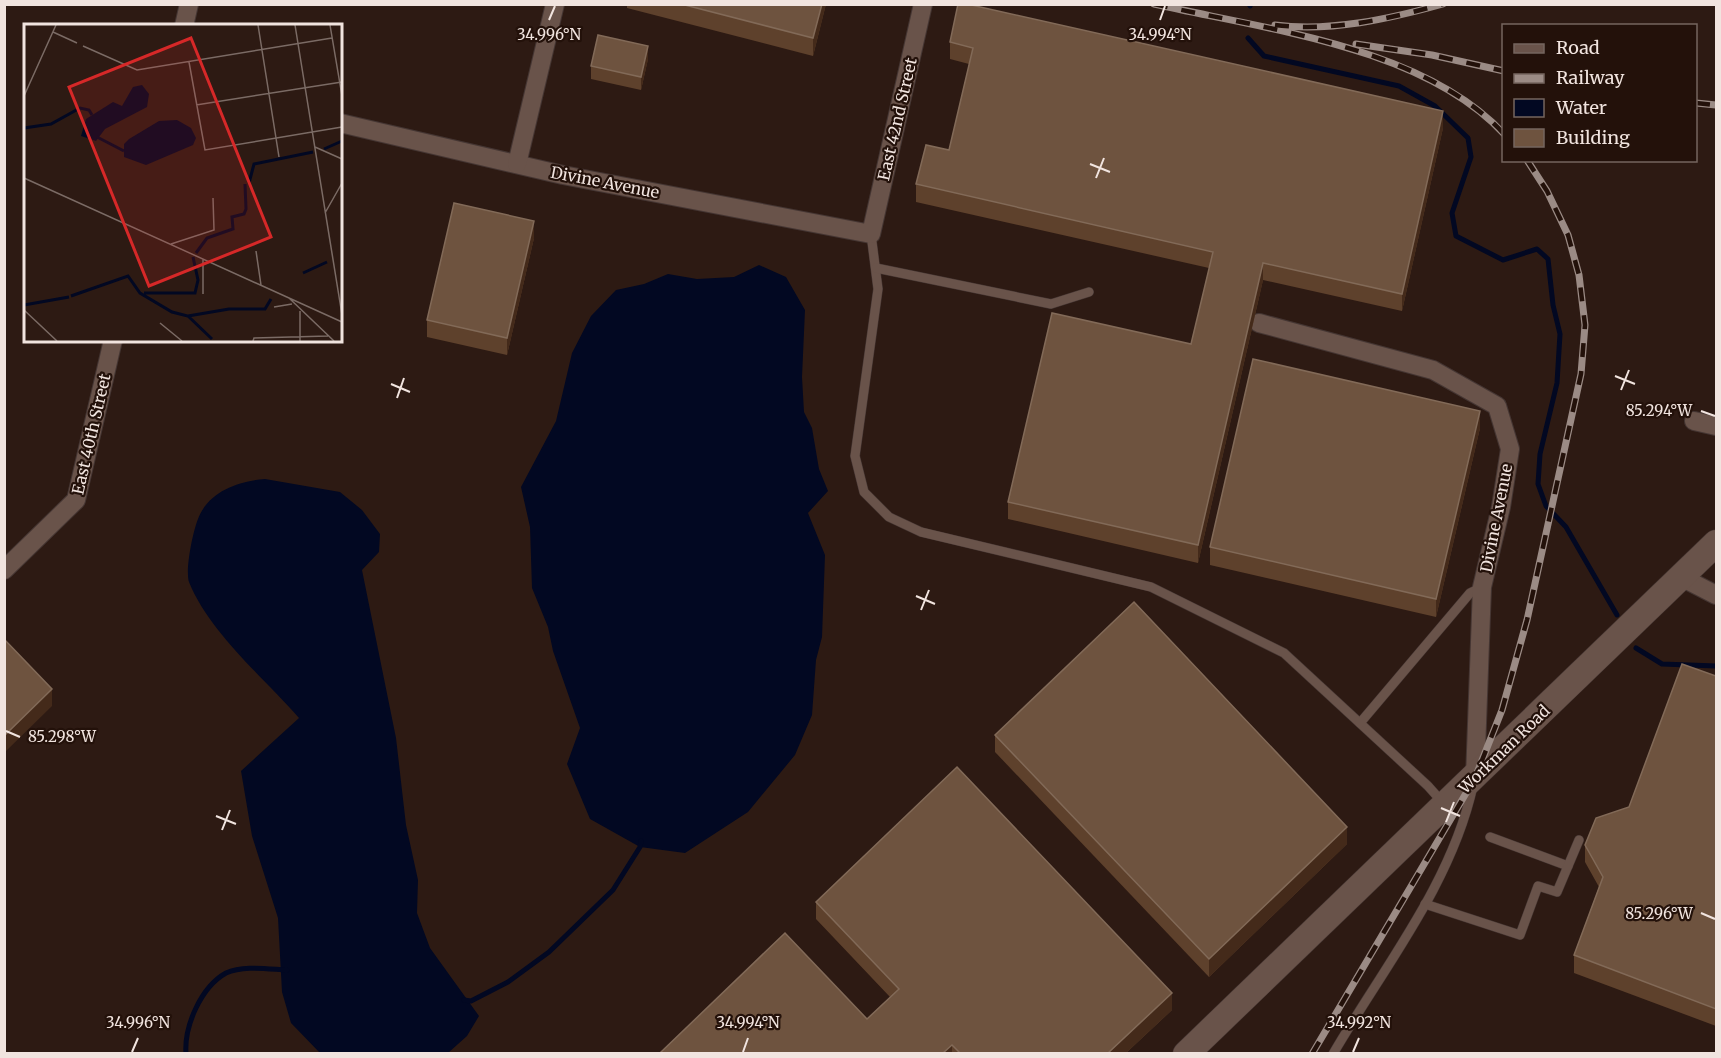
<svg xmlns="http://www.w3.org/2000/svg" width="1721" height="1058" viewBox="0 0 1721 1058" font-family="Merriweather,serif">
<rect width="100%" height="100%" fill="#2d1a13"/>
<g fill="#020822">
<path d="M759,265L786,277L805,310L802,377L804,412L812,428L819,469L828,491L808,513L825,555L822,637L816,660L812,715L795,755L748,812L685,853L640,847L590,819L567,764L580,728L553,651L548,627L532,588L530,527L521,487L556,421L572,353L591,316L616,290L644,284L668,274L697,279L734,277Z"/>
<path d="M265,479L340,492L362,510L380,534L379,552L362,570L396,738L406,825L418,880L417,913L430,948L479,1016L467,1036L448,1053H320L291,1023L282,992L278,918L252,836L241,771L299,718C264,678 209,632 189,582C185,570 193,531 198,519C208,492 238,481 265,479Z"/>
</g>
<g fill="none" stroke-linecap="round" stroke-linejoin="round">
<g stroke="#020822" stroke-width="5">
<path d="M1249,4L1250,6"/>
<path d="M1248,38L1264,56L1399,86L1435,106L1468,138L1471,157L1452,213L1456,236L1503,260L1537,249L1548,259L1553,305L1560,334L1557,383L1540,454L1538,484L1546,506L1566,527L1617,615"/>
<path d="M1636,648L1662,664L1716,666"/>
<path d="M464,1000L471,1001L508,982L549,952L613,890L640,847L641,841"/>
<path d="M186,1054C184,1026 201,987 226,973C243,965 268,969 287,970"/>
</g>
<g stroke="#453633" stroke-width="10">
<g id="lane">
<path d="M871,234L878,289L855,456L864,492L889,517L921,532L1151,587L1284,653L1428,786L1444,804"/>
<path d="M876,268L1051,304L1089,292"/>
<path d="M1360,723L1470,593L1482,587"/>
<path d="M1490,837L1568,866"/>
<path d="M1425,904L1520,935L1538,886L1557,892L1579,840"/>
<path d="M1333,1054C1383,968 1451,885 1473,786"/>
</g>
</g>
<g stroke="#453633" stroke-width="20">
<g id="street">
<path d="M184,26L189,4"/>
<path d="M340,123L563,175L871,234L923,4"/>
<path d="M517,164L555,4"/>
<path d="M1259,323L1433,370L1497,406L1510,449L1501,507L1482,587L1475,778"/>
<path d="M1694,421L1716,426"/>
<path d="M4,570L76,500L113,340"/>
<path d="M1681,577L1716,595"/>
</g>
</g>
<g stroke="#453633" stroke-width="27">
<path id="secondary" d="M1186,1054L1716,543"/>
</g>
<use href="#lane" stroke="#69534a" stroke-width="9"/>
<use href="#street" stroke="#69534a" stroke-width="18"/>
<use href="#secondary" stroke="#69534a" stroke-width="26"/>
<g stroke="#9b8b85" stroke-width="7">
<g id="rail">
<path d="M1154,4C1265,29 1424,47 1504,134"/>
<path d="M1275,25C1331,32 1389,19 1443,4"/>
<path d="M1356,44L1432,55L1504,71"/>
<path d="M1696,103L1716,105"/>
<path d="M1312,1054L1475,778L1502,710L1527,620L1581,374L1585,325L1579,275L1568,235L1547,191L1527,160"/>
</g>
</g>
<use href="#rail" stroke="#23110a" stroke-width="4.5" stroke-dasharray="14" stroke-linecap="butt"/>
</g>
<g fill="#5e412c">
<path d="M627,4H826L813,56L627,8Z"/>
<path d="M950,42L1443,128L1402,311L1263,280L1198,563L1008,519V502L1191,344L1209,268L916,202V184L949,150L969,64L950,59Z"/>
<path d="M648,59L641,90L591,79V66Z"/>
<path d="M534,238L507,355L427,337V320Z"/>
<path d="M1480,428L1436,617L1210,565V547Z"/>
<path d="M1716,676V1026L1574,973V955L1599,887L1585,862V845L1629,807Z"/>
<path d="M995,735L1347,844L1209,977L995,752Z"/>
<path d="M816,902L1172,1010L1126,1053H660L867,1019L890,997L816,919Z"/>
</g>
<g fill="#442a1a">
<path d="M822,4H826L813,56V38Z"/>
<path d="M648,46V59L641,90V77Z"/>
<path d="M1443,111V128L1402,311V294Z"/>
<path d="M534,221V238L507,355V338Z"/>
<path d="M1263,263V280L1198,563V545Z"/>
<path d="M1480,411V428L1436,617V599Z"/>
<path d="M52,689V706L4,753V736Z"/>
<path d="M1347,827V844L1209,977V959Z"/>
<path d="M1172,993V1010L1126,1053H1108Z"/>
<path d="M952,1045V1053H943Z"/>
</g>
<g fill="#6e533f" stroke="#826a58" stroke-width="1.5">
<path d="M681,4H822L813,38Z"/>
<path d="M958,4H967L1443,111L1402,294L1263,263L1198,545L1008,502L1052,313L1191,344L1213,252L916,184L926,145L949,150L973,48L950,42Z"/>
<path d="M598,35L648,46L641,77L591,66Z"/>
<path d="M454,203L534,221L507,338L427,320Z"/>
<path d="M1253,359L1480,411L1436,599L1210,547Z"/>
<path d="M1134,602L1347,827L1209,959L995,735Z"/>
<path d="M4,639L52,689L4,736Z"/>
<path d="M1682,664L1716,676V1009L1574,955L1603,877L1585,845L1596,818L1629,807Z"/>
<path d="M957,767L1172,993L1108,1053H960L952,1045L943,1053H660L785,933L867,1019L899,989L816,902Z"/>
</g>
<path fill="none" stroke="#f1e4df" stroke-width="2" d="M549,20L555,6M1160,20L1165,6M1090,164L1110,172M1096,178L1104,158M1615,376L1635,384M391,384L410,392M1621,390L1629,370M397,398L404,378M1701,411L1715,416M916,596L935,604M921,610L929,590M6,731L20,737M1441,808L1460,816M216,816L236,824M1446,822L1454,802M222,830L230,810M1701,913L1715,919M132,1052L138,1038M743,1052L748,1038M1353,1052L1359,1038"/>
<g text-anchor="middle" stroke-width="4.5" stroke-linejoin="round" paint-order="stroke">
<g font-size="16" fill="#f1e4df" stroke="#23110a">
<text transform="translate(897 119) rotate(-77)" y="6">East 42nd Street</text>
<text transform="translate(605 182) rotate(11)" y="6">Divine Avenue</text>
<text transform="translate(91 434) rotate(-77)" y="6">East 40th Street</text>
<text transform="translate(1496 518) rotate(-79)" y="6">Divine Avenue</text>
<text transform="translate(1504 749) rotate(-44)" y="6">Workman Road</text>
</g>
</g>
<g transform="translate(24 24)">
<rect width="318" height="318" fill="#2d1a13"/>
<path d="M118,61L125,70L123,83L81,105L72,117L57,112L62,95L89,78L98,82L109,63ZM153,96L167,104L172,114L169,121L122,141L100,133V120L105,115L135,97Z" fill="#020822"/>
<path fill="none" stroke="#020822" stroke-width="3" d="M0,104L27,100L56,84L65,86L68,91M73,113L100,127M300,125L318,117M225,159L230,140L289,128M172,229L183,214L209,205L208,193L220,190L222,185L221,160M279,249L303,238M120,269H171L174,256L169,233M47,272L104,252L116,269L148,288L164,292L188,315M0,281L45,273M164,292L205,285H241L247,275"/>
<path fill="none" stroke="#7b6b65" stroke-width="1.5" d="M234,1L255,133M271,1L318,291M306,1L318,72M29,8L53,19M59,22L113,46L308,14M165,38L181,126L318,103M0,72L32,1M172,81L318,58M291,123L318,135M0,154L318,298M301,189L318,159M147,220L190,206L189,174M232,227L237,261M179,235V270M265,274L310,317M250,283L268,280M0,286L33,317M276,287V317M136,299L158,317M229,317L230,314L304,312"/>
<path fill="#d62828" fill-opacity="0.15" stroke="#d62828" stroke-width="3" d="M167,14L247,213L125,262L45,63Z"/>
<rect width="318" height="318" fill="none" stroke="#f1e4df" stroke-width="3"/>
</g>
<g font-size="15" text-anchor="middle" fill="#f1e4df" stroke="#23110a" stroke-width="4.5" stroke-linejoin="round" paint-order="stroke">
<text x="549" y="40">34.996°N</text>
<text x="1160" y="40">34.994°N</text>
<text x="1659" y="416">85.294°W</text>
<text x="62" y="742">85.298°W</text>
<text x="1659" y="919">85.296°W</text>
<text x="138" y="1028">34.996°N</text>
<text x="748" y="1028">34.994°N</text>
<text x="1359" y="1028">34.992°N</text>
</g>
<rect width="1721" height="1058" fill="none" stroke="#f1e4df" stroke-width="12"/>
<rect x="1502" y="24" width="195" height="138" fill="#23110a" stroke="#75655f" stroke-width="1.5"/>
<rect x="1514" y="44" width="30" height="9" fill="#69534a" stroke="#75655f" stroke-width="1.5"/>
<text x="1556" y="54" font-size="18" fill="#f1e4df">Road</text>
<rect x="1514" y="74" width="30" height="9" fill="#9b8b85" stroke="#75655f" stroke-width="1.5"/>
<text x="1556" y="84" font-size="18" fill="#f1e4df">Railway</text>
<rect x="1514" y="99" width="30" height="18" fill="#020822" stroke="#75655f" stroke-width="1.5"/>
<text x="1556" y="114" font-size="18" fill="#f1e4df">Water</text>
<rect x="1514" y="129" width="30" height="18" fill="#6e533f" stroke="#75655f" stroke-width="1.5"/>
<text x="1556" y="144" font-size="18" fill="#f1e4df">Building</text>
</svg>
